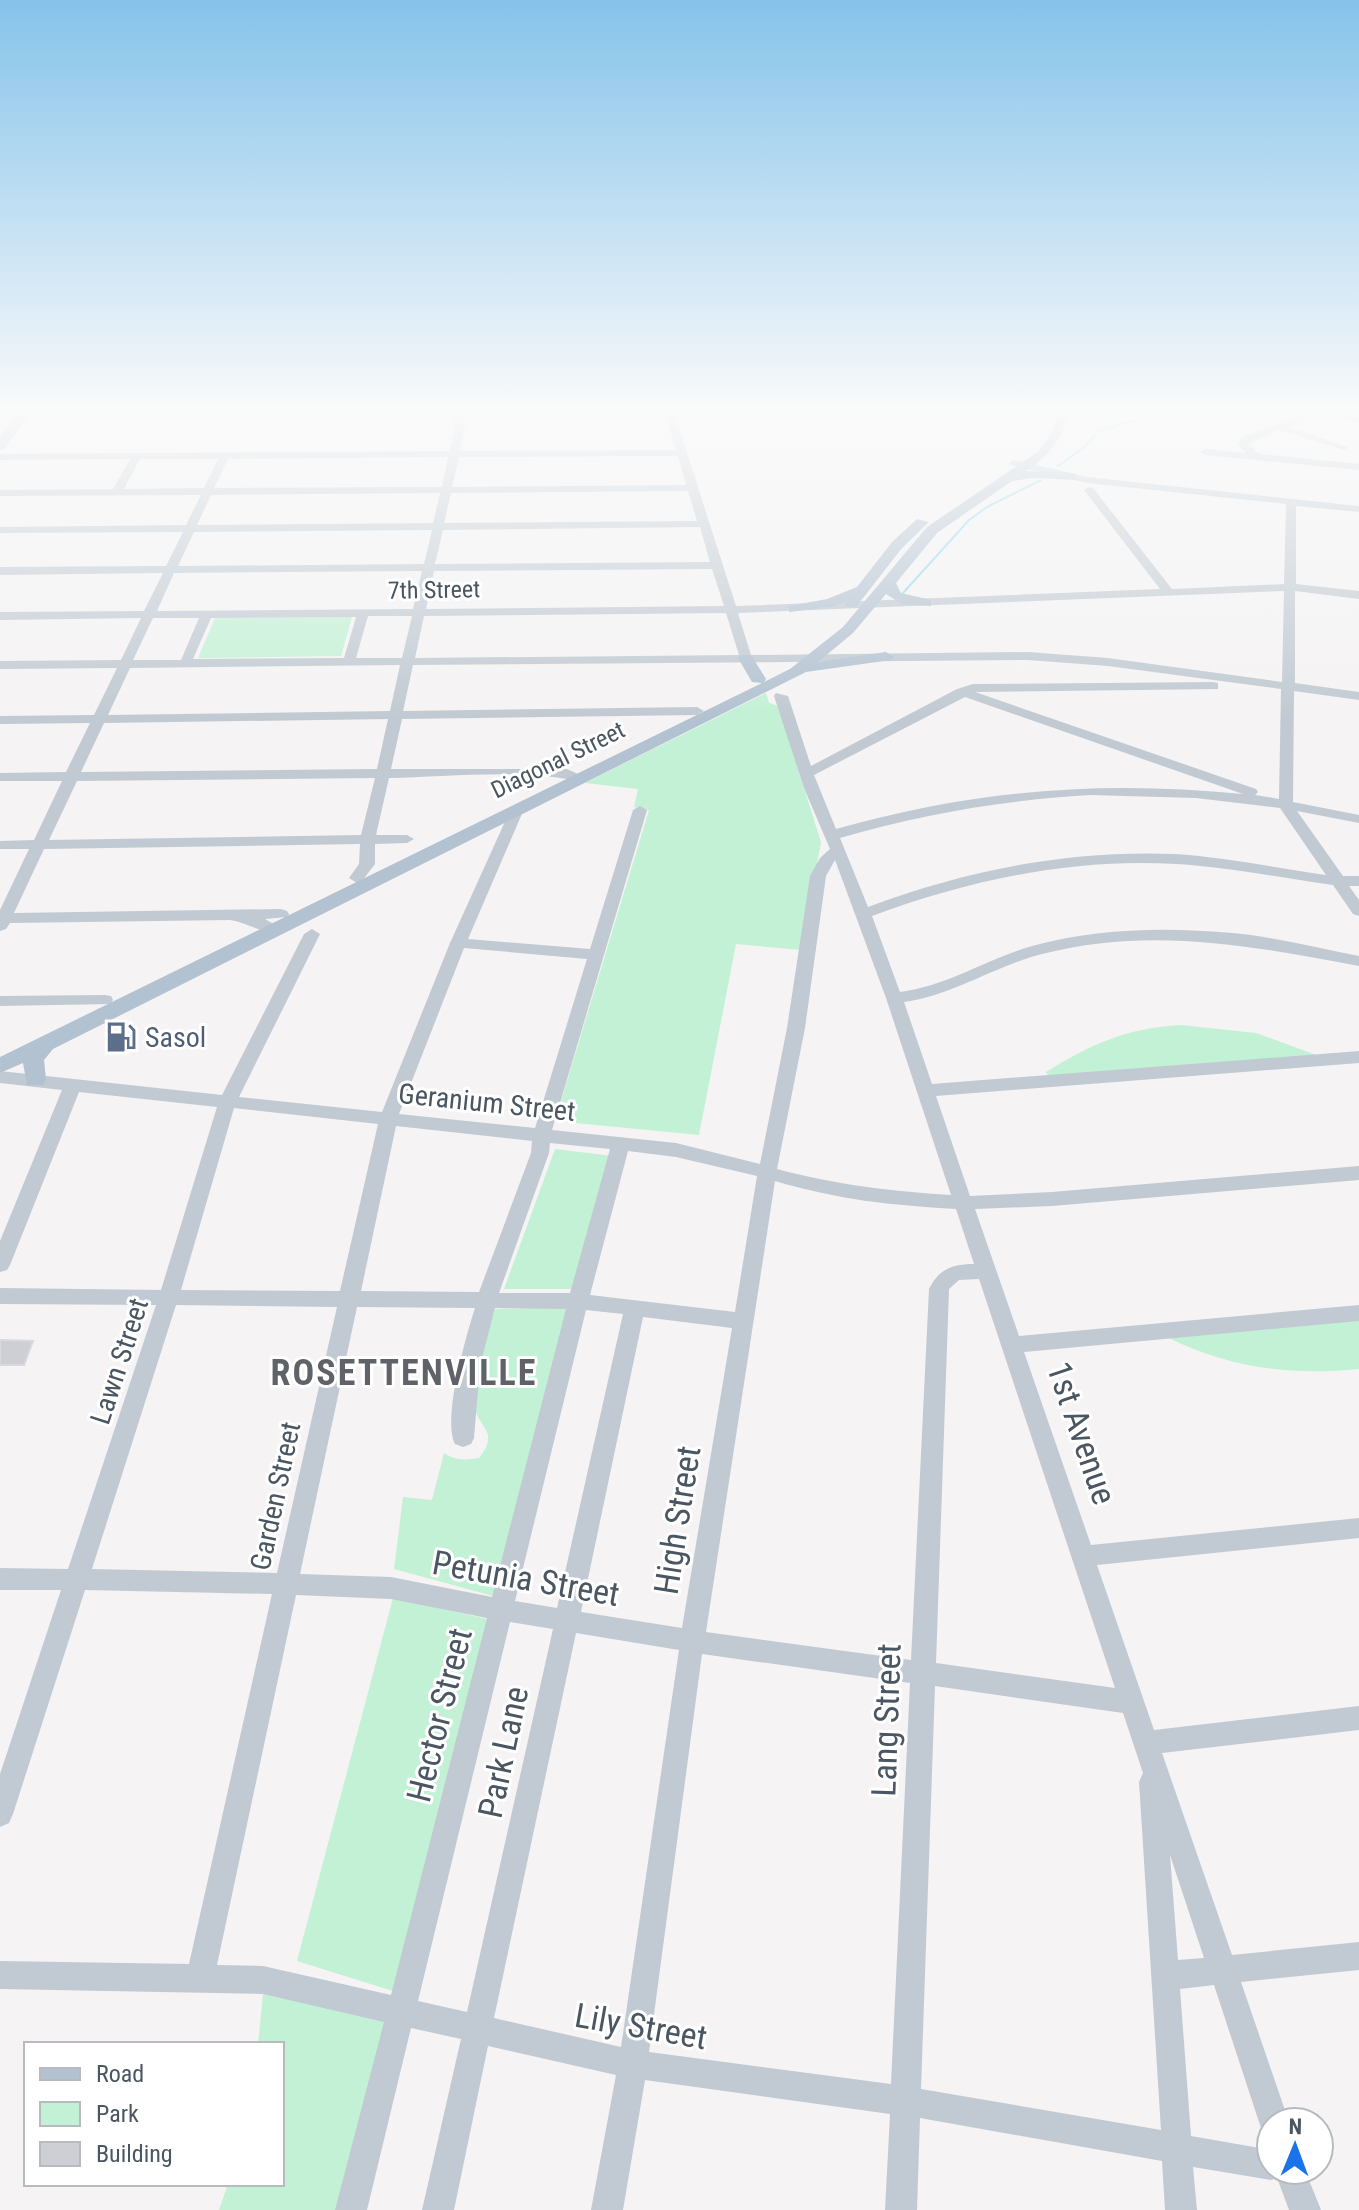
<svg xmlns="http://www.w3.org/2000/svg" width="1359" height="2210" viewBox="0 0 1359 2210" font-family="'Roboto Condensed',sans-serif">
<rect width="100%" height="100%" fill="#f5f3f3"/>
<g fill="#c3f1d5">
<path d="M352,617L341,656L198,658L215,618Z"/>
<path d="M766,693L769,703L778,706L821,842L801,950L736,944L699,1135L555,1121L649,810L634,807L638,789L585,783Z"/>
<path d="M1181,1025L1256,1033L1319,1056L1049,1077L1046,1072C1091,1044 1127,1028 1181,1025Z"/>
<path d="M555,1149L613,1156L576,1289H504Z"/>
<path d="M572,1307L497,1597L394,1569L403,1497L432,1500L444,1453C456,1461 465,1460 479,1458C501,1431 477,1427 475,1407C473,1373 485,1340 495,1309Z"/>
<path d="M1359,1317V1369C1290,1376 1229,1368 1167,1337Z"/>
<path d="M393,1598L492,1620L396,1992L297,1961Z"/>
<path d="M263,1994L391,2021L341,2210H219L228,2184H282V2044H258Z"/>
</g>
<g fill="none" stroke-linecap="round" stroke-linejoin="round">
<g stroke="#90daee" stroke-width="2">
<path d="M1058,466L1086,446L1098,431L1177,409"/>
<path d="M903,593L969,520L987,507L1041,480"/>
</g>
</g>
<path fill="#cdcfd5" stroke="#d7d9de" stroke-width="2" d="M0,1340L33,1341L24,1365H0Z"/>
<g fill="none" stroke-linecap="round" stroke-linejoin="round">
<g fill="#c1cad2" fill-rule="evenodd">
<path d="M454,409H464L465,428L460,451L676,450L663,409H673L736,606L1160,589L1084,490L1089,487L1093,488L1172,589L1284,584L1286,504L1087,483L1010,465L1009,463L1014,460L1087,477L1359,506V512L1296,506V584L1359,591V599L1295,591V683L1359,692V700L1294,691L1293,802L1359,815V823L1297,811L1343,876H1359V886H1349L1359,900V916L1353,914L1333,885C1281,878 1229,867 1176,864C1071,858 970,880 872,916L900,992C947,986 987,959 1032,946C1097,928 1166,927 1233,933C1275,937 1317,948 1359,956V966C1252,946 1151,926 1042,954C994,966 954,995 904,1002L932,1084L1359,1051V1063L936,1096L970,1196L1052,1192L1359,1166V1180L1052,1206L975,1209L1019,1336L1359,1305V1321L1024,1352L1091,1545L1359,1518V1538L1097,1565L1154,1730L1359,1706V1730L1162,1753L1232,1955L1359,1942V1970L1241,1982L1289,2122H1271V2136L1263,2133L1259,2122L1214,1985L1180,1989L1191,2136L1271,2150V2170H1305L1321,2210H1289L1277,2178L1271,2180L1193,2167L1197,2210H1165L1162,2161L920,2118L917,2210H885L890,2114L645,2080L623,2210H591L616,2075L488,2046L454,2210H422L461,2039L411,2028L367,2210H335L384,2022L263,1994L0,1989V1961L189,1964L272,1594L85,1590L13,1814L9,1823L0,1827V1774L61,1590H0V1568L68,1569L156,1305L0,1304V1288L161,1290L217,1107L79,1092L10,1265L7,1270L0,1272V1241L62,1090L0,1083V1071L222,1095L304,934L312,929L320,934L239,1097L382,1112L450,943L512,806H522L524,809L468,939L590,949L633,810L640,806L647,810L552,1130L676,1143L760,1164L787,1028L810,876L820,858L830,849L804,788L774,696L776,693L788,696L811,766L957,689L973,684L1213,682L1218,683V689L975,692L1256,789L1258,792L1255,795L1279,799L1281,689L1108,666L1028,660L413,665L403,711L697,707L704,711L697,715L402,719L391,769H567L587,778L580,782C529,768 444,777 389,778L376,835H407L414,839L407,843L375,844V864L362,881L357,883L349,878L359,864L360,844L44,849L14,913L281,909L287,911L289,914L287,917L265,919L282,929L280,932C264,935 246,922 230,920L10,923L6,929L0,931V910L29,849H0V841L34,840L62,781H0V773L66,772L90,723L0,724V716L94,715L117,668L0,669V661L121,660L141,618L0,620V612L144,611L163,573L0,575V567L166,566L183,532L0,533V527L186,525L201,495L0,496V490L113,489L130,459L0,460V454L450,451L455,428ZM678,456L686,485L452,487L459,457ZM448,457L442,487L214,488L228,459ZM140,459H218L204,488L124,489ZM688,491L697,521L444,523L451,493ZM440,493L433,523L197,525L211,495ZM700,527L710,562L435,564L443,530ZM432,530L424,564L178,566L194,532ZM712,569L724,606L426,609L434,571ZM422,571L413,609L157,611L174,573ZM1284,591L1282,682L1108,658L1028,652L751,655L738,613ZM726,613L739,655L415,658L424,616ZM368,616H412L402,658H356ZM356,617L344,658L193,659L211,618ZM153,618H199L181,660H133ZM400,665L390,711L108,715L130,668ZM965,697L1243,794C1100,780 974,790 836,829L814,775ZM388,719L377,769L81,772L104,723ZM375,778L361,835L49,840L77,781ZM1090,795L1196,798L1280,808L1326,875C1276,868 1225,857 1174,854C1069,850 967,870 868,907L840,838C923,814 1004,800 1090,795ZM835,860L886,998L951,1195C890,1191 837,1185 777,1169L805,1028L826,876ZM464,948L587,959L535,1128L399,1114ZM234,1108L378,1124L340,1291L181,1290ZM396,1126L532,1141L531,1153L479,1292L361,1291ZM550,1143L610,1149L570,1293H499L549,1153ZM628,1151L676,1157L757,1176L735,1312L590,1295ZM775,1181C840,1200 889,1205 956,1209L974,1264C952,1264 939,1269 929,1289L911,1660L706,1632ZM979,1279L1115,1688L936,1663L949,1289L959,1280ZM176,1305L337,1307L277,1573L92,1569ZM357,1307L475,1308C466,1336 442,1419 455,1444L463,1447L471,1444L474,1438L480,1366L495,1308L566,1309L492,1597L391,1577L300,1574ZM586,1310L623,1314L557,1608L515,1601ZM643,1317L732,1328L682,1628L581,1612ZM296,1595L391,1599L487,1618L391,1995L263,1966L217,1965ZM510,1622L553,1629L467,2012L418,2001ZM576,1633L679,1650L621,2047L494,2018ZM702,1654L910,1683L891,2084L649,2052ZM935,1686L1123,1713L1143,1773L1139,1782L1161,2130L921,2089ZM1170,1855L1204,1958L1178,1960Z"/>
<path d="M1317,409H1335L1359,417V423L1326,412L1288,427L1347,447V451L1279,430L1248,444L1259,454L1359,464V470L1205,455L1200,452L1205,449L1246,453L1238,445L1240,438Z"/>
<path d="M105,995L111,996L113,1000L111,1004L0,1006V996Z"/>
</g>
<g fill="#b3c2d1" fill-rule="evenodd">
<path d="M21,409H33L4,449L0,450V437Z"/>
<path d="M1058,409H1070C1063,438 1051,454 1026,471L1071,473L1076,474V480L1034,478L1012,481L937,533L896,583L901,593L931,600V606L902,604L886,594L853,633L818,662L886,652L894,657L891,660L806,672L53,1049L44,1060L46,1080L43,1085H27L23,1063L0,1073V1057L762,683L752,682L738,658L741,655H751L766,679L764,682L790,669L843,627L927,527L1039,451L1052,432Z"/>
<path d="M917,519L929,522L902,548L856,607H846L845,602L831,607L789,612V606L827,599L857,587L892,542Z"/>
</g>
</g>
<linearGradient id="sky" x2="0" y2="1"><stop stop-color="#85c3ea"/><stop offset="0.57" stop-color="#fafafa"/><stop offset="1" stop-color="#fafafa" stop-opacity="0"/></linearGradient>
<rect width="1359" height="718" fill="url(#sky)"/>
<defs>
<g id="fuel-bare" transform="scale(2.4)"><path d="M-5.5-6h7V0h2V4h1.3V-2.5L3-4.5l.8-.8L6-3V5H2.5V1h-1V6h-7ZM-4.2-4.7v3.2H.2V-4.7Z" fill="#5c6f8a" stroke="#fff" stroke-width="2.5" paint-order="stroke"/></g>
</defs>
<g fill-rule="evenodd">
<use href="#fuel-bare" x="121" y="1037"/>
</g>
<g text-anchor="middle" stroke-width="6" stroke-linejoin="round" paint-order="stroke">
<g font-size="24" fill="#4a5661" stroke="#fff">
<text transform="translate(434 590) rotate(-1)" y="8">7th Street</text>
<text transform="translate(558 760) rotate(-26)" y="8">Diagonal Street</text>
</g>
<g font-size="28" fill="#4e5e75" stroke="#fff" text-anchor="start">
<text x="145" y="1047">Sasol</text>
</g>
<g font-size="28" fill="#4a5661" stroke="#fff">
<text transform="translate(487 1102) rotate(6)" y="10">Geranium Street</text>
<text transform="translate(119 1361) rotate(-72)" y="10">Lawn Street</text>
<text transform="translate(275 1496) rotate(-78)" y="10">Garden Street</text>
</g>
<g font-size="34" fill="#4a5661" stroke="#fff">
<text transform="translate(1082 1433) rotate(71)" y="12">1st Avenue</text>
<text transform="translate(677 1520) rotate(-81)" y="12">High Street</text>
<text transform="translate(526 1578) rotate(10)" y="12">Petunia Street</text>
<text transform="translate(439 1715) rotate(-76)" y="12">Hector Street</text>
<text transform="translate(886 1720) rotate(-88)" y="12">Lang Street</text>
<text transform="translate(503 1752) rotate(-78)" y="12">Park Lane</text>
<text transform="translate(641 2026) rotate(10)" y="12">Lily Street</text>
</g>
<g font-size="36" font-weight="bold" letter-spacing="2" fill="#5f6368" stroke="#fff">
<text x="404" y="1385">ROSETTENVILLE</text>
</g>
</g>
<rect x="24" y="2042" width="260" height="144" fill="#ffffff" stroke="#b7bbc0" stroke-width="2"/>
<rect x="40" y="2068" width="40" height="12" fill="#b3c2d1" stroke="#b7bbc0" stroke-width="2"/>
<text x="96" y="2082" font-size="24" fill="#4a5661">Road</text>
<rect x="40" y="2102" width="40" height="24" fill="#c3f1d5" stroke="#b7bbc0" stroke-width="2"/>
<text x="96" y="2122" font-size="24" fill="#4a5661">Park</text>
<rect x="40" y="2142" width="40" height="24" fill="#cdcfd5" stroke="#b7bbc0" stroke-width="2"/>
<text x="96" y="2162" font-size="24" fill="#4a5661">Building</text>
<g transform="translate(1295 2146) rotate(1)"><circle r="38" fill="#ffffff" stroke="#b7bbc0" stroke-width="2"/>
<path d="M0-6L14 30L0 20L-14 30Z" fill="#1a73e8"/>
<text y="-12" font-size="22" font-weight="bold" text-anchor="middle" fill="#4a5661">N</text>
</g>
</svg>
